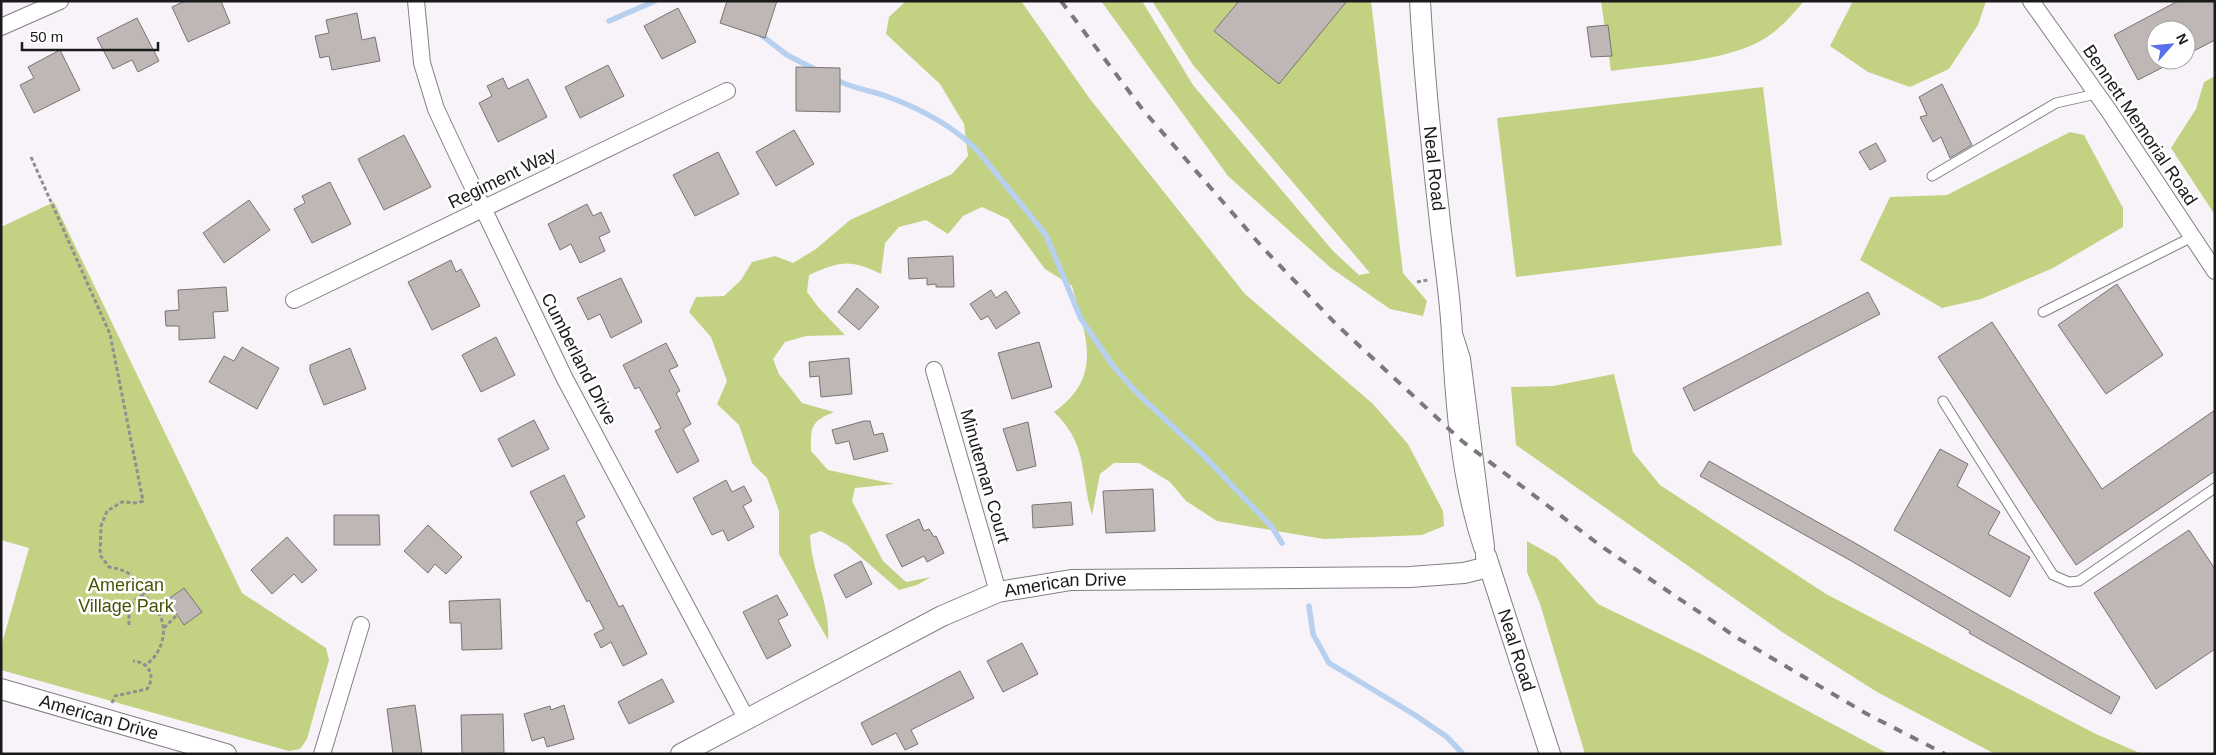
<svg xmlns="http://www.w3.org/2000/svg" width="2216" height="755" viewBox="0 0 2216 755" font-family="Helvetica,sans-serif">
<rect width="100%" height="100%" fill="#f8f3f9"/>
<g fill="#c3d282">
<path d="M906,1H1021L1090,99L1245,294L1373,404L1408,444L1443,511L1444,526L1422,535L1324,539L1217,521L1186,501L1170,482L1139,463H1114L1100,474L1092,515C1080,474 1088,444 1054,412C1104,376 1086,337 1072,286L1045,269L1008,219L982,207L963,216L948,234L926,220L899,227L885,243L881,274C850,259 841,261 809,275L807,292L819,308L845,335L806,336L785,342L773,359L779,374L802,403L834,412C810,422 811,427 811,451L828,470L894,484L855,488L852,501L883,561L906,582L931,577L917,585L899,590L847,545L821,531L810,535C811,570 831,605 828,640L779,554V511L767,478L752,463L739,425L717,404L727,381L711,337L689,312L696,297L724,296L741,280L752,262L775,256L793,263L816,249L850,220L952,174L968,156L964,124L940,84L886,34L889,17Z"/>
<path d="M1101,1H1142L1193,85L1333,251L1359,275L1370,273L1193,65L1152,1H1371L1403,273L1427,301L1423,316L1390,309L1331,268L1228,176Z"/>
<path d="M1601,1H1804C1795,12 1785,23 1774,32C1738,62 1658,64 1611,71Z"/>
<path d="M1853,1H1986L1978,25L1949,69L1910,87L1868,72L1830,46Z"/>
<path d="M2215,76V215L2171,148L2196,109L2204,82Z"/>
<path d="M1763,87L1782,245L1516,277L1497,118Z"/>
<path d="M2070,132L2084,135L2123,208V227L2053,268L1981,299L1942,308L1860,260L1890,197L1947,195Z"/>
<path d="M54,202L242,593L326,648L329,660L307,739L300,749L289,751L1,670V647L29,548L1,540V227Z"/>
<path d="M1614,374L1633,452L1660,485L1826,594L2096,734L2142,754H1995L1877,692L1782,632L1516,445L1511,387L1553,386Z"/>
<path d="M1527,541L1557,558L1598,604L1701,654L1889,754H1585L1540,604L1527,572Z"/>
</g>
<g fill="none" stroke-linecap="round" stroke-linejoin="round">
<g stroke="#b8d0ef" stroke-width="5.5">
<path d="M609,21L655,1"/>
<path d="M756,31L787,55L818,71"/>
<path d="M835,79C850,88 869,90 886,96C919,108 954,127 978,151L1046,235L1081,319L1114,367L1136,392L1203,455L1272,527L1282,543"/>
<path d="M1309,606L1313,634L1329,663L1415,715L1447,737L1463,754"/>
</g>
</g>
<g fill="#beb7b5" stroke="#7a7371">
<path d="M185,1H221L230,23L188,42L172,7Z"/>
<path d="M727,1H777L765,38L720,23Z"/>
<path d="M1239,1H1347L1279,84L1214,31Z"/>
<path d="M2178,1H2215V40L2186,55V30H2156V60H2177L2138,80L2114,35Z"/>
<path d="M678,8L696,42L662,59L644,26Z"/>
<path d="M357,13L362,40L375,37L380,61L332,70L329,56L320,58L315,36L329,33L326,20Z"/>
<path d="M137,18L159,61L138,72L132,60L113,69L97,38Z"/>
<path d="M1608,25L1612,56L1591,57L1587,27Z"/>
<path d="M60,50L80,90L34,113L20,85L34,78L28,67Z"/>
<path d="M608,65L624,96L580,118L565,87Z"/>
<path d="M796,67L840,68V112L796,111Z"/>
<path d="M503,78L508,89L528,79L547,117L498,142L479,103L492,96L487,86Z"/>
<path d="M1942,84L1972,145L1950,158L1941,137L1933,142L1920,117L1927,115L1919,97Z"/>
<path d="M794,130L814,164L776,186L756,152Z"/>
<path d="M404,135L431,187L384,210L358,159Z"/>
<path d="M1876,143L1886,161L1870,170L1859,152Z"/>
<path d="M718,152L739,194L695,216L673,175Z"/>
<path d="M330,182L351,224L312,243L294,209L305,203L302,196Z"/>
<path d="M249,200L270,230L224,263L203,233Z"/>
<path d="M587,204L593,216L601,212L610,232L599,237L605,251L580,263L571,244L560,250L548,224Z"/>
<path d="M953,256L954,287H936V284L927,285V278L909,279L908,258Z"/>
<path d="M451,260L456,272L461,269L480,306L432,330L408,282Z"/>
<path d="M621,278L642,322L611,338L600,314L588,320L577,298Z"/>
<path d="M2117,284L2163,355L2106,394L2058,325Z"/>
<path d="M226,287L228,311L213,312L215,338L179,340V326H166L165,311L179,310L178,290Z"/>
<path d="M857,288L879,307L859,330L838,312Z"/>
<path d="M991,290L996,298L1006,291L1020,313L996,329L988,316L981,320L970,304Z"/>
<path d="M1868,292L1880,314L1694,411L1683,388Z"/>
<path d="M1992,322L2102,489L2215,410V471L2076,565L1938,357Z"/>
<path d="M496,337L515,375L481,392L462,355Z"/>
<path d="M1039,342L1052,387L1012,399L998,353Z"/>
<path d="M666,343L678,366L669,370L680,391L676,393L691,424L683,429L699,461L677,473L655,431L661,428L639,387L635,389L623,365Z"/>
<path d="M242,347L279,368L257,409L209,382L224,356L234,361Z"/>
<path d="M350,348L366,389L324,405L310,371V365Z"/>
<path d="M849,358L852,394L821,397L819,376L810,377L809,362Z"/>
<path d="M534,420L549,449L512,467L498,439Z"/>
<path d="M864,421H870L874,435L883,433L888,451L854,460L849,441L836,444L832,430Z"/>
<path d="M1028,422L1036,466L1017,471L1003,429Z"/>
<path d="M1940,449L1968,464L1957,486L2000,512L1988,534L2030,557L2010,597L1894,530Z"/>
<path d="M1709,461L1855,543L2120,697L2111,714L1969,633L1970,631L1853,562L1700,476Z"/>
<path d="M564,475L585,517L576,522L619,607L623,605L647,654L623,666L611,642L601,648L594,634L604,629L589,600L587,602L530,492Z"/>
<path d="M726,480L732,492L744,486L752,501L743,506L754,527L728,541L723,530L712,535L693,498Z"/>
<path d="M1153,489L1155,531L1106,533L1103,491Z"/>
<path d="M1071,502L1073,525L1033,528L1032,505Z"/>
<path d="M334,515H379L380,545H334Z"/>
<path d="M919,519L924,531L929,529L934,537L936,536L944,553L927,562L924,556L902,567L886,535Z"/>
<path d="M428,525L462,557L446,574L435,564L428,573L404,551Z"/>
<path d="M2189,530L2215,569V649L2156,689L2094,593Z"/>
<path d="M287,537L317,570L302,583L294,574L272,594L251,570Z"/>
<path d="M861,561L872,584L846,598L834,575Z"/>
<path d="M184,588L202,612L184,625L167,600Z"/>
<path d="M777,595L788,615L778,620L791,646L767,659L743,612Z"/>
<path d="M500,599L502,649L462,650L461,623H450L449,601Z"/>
<path d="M1022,643L1038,674L1003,692L987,661Z"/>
<path d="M960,671L974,698L911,730L918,744L905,750L896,733L872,745L861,723Z"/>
<path d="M662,679L674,702L629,724L618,702Z"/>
<path d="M415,705L422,754H393L387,709Z"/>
<path d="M564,705L574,739L547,747L544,737L532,741L524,714L550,706L551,710Z"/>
<path d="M503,714L504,753L462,754L461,715Z"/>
</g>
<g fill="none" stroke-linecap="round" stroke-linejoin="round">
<g stroke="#837f84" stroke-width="11">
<g id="service">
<path d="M1932,176L2056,103L2096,94"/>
<path d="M2043,312L2192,237"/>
<path d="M1943,401L2053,575L2069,582L2079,581L2215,488"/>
</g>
</g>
<g stroke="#837f84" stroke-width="18">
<g id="minor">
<path d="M416,1L422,63L436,109L457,154L565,379L747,720"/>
<path d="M2031,1L2109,111L2215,271"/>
<path d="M1,27L60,1"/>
<path d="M294,300L727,91"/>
<path d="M934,370L998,592"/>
<path d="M322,754L361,625"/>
</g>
</g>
<g stroke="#837f84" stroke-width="22">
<g id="tertiary">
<path id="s1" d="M1420,1C1424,72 1431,143 1439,213C1443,253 1450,293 1452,334C1456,405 1461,479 1484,547L1460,359L1452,334"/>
<path id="s2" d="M1486,556L1550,754"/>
<path id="s3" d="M1,689L226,754"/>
<path id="s4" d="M681,754L942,616L998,592L1071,580L1410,577L1464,573L1488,567"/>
</g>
</g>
<g stroke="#918e92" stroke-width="3" stroke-dasharray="4 2.5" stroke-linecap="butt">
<path d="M31,157L110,334L143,501L138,503L122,502L107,511L101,526L100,555L109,567C133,571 135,578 146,596C151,604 158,610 161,618C168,635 159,657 145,665"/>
<path d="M1417,282L1428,280"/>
<path d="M129,625C128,613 131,597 145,595"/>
<path d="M164,628L177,615"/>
<path d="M112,703L115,696L147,689C156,676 149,662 133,661"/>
</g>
<use href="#service" stroke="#fff" stroke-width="9"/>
<use href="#minor" stroke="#fff" stroke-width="16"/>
<use href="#tertiary" stroke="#fff" stroke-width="20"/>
<path stroke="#7b787c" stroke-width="4" stroke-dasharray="9 9" stroke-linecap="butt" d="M1061,1L1143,110L1263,248L1338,326L1462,441L1601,546L1736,637L1867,714L1945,754"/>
</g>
<g text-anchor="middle" stroke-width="5" stroke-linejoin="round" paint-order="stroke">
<g font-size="18" fill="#1a191b" stroke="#fff">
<text transform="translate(2140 125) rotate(56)" y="6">Bennett Memorial Road</text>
<text dy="6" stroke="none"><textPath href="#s1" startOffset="168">Neal Road</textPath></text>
<text transform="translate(502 178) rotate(-26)" y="6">Regiment Way</text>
<text transform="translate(579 359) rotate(63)" y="6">Cumberland Drive</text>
<text transform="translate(985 476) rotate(74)" y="6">Minuteman Court</text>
<text dy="6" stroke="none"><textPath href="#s4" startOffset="424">American Drive</textPath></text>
<text dy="6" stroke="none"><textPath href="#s2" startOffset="99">Neal Road</textPath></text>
<text dy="6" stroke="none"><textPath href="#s3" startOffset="102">American Drive</textPath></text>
</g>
<g font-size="18" fill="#495305" stroke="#fff">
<text x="126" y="591">American<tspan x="126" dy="21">Village Park</tspan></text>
</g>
</g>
<rect width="2216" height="755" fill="none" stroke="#1a191b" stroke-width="5"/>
<g transform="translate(2171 45) rotate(63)"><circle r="24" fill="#ffffff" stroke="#a3a3a4"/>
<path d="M0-4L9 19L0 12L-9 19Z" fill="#5871e8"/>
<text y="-8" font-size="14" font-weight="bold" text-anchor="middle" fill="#1a191b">N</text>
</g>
<path d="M22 42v8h136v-8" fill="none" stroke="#1a191b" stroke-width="2.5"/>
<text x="30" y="42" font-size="15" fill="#1a191b" stroke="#ffffff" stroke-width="4" paint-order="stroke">50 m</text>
</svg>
